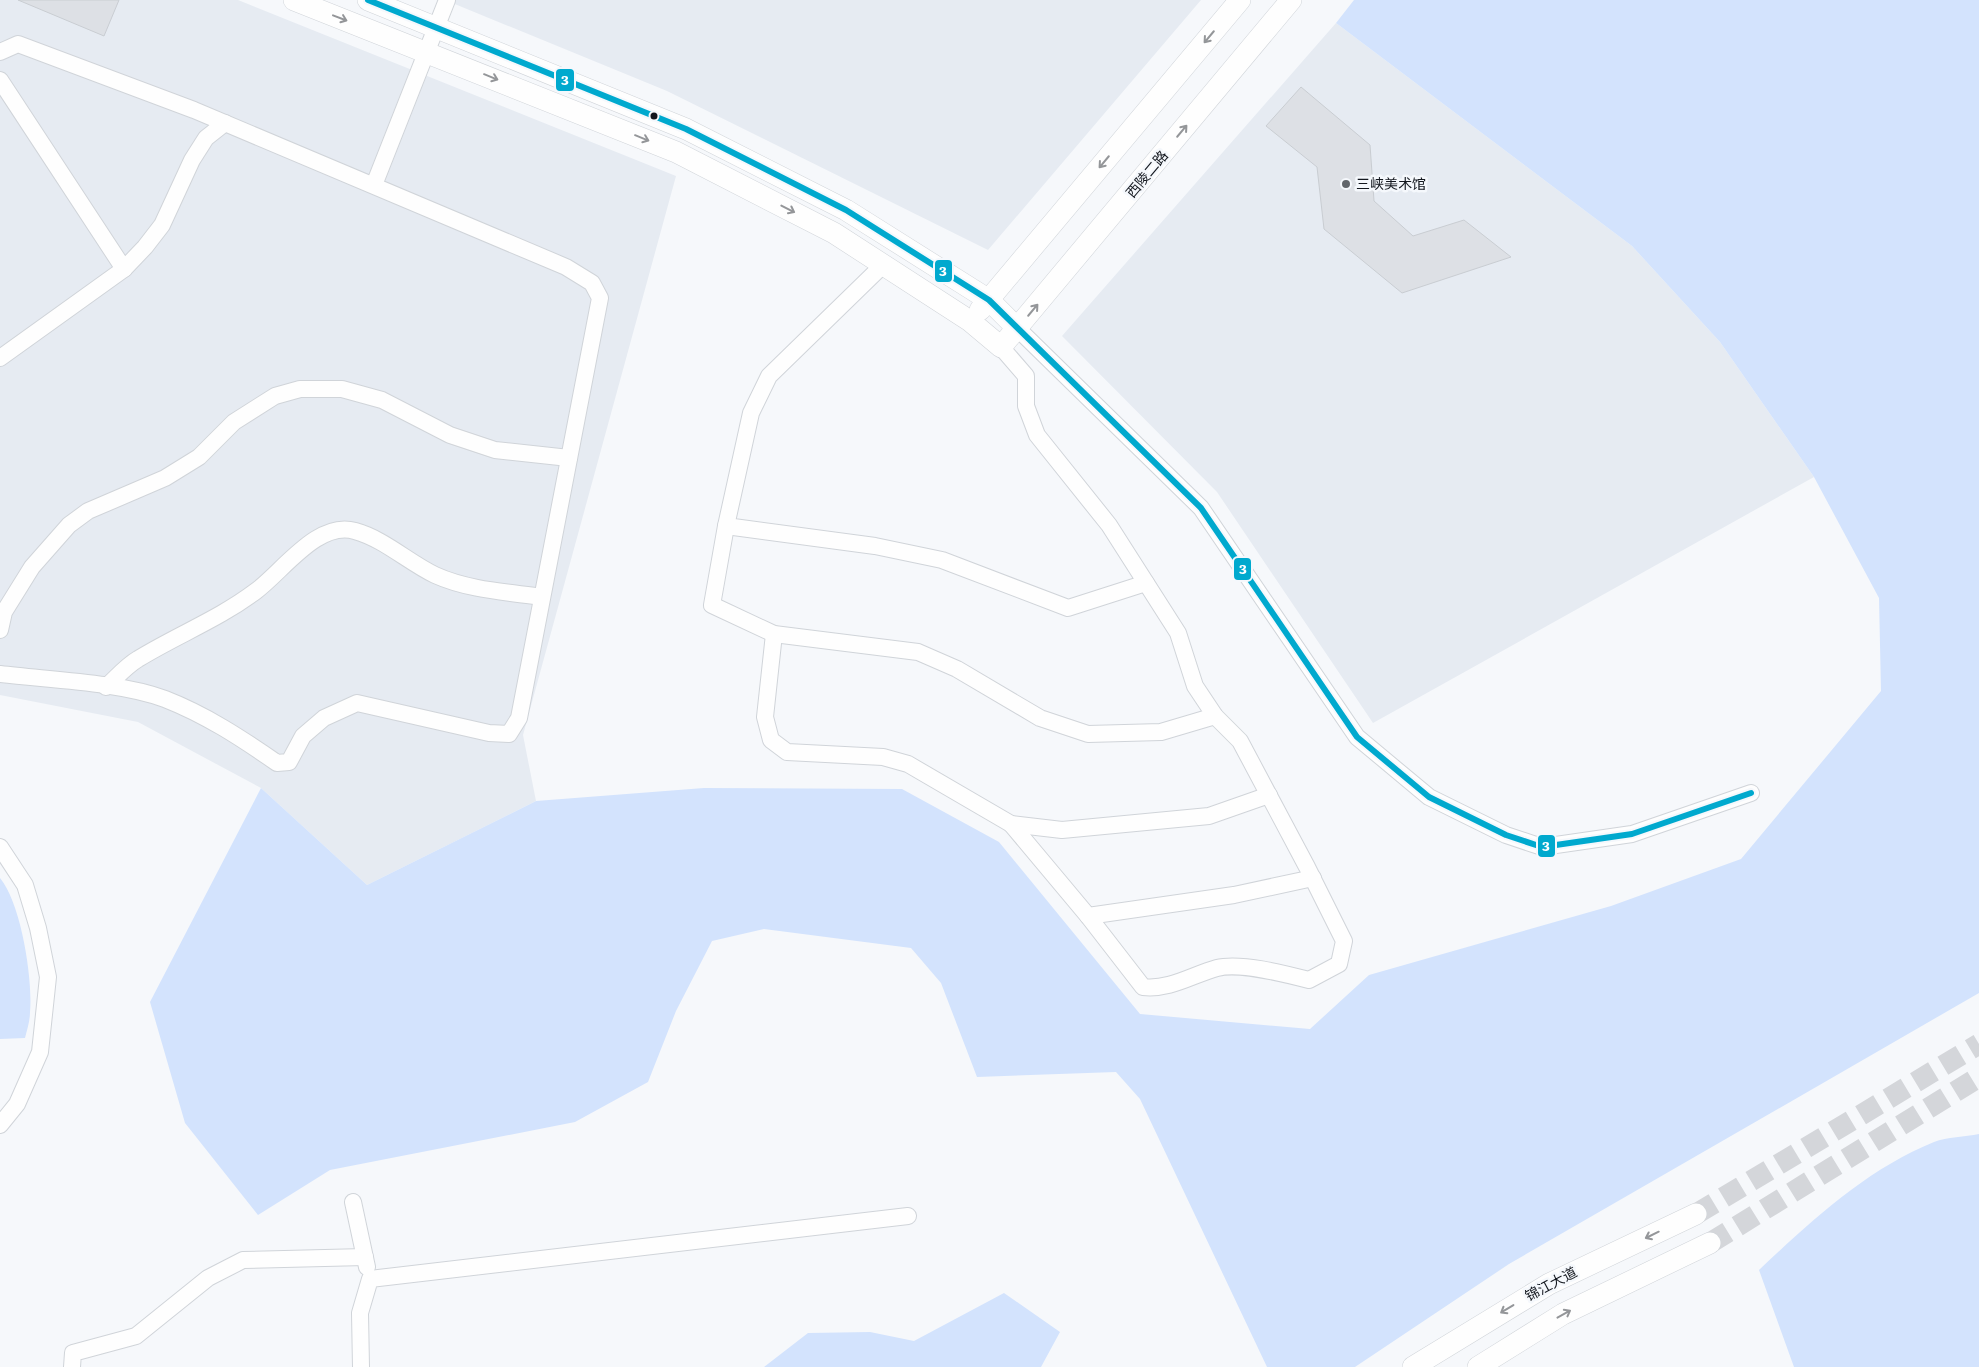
<svg xmlns="http://www.w3.org/2000/svg" width="1979" height="1367" viewBox="0 0 1979 1367" font-family="Literata,'Noto Sans SC',serif">
<rect width="100%" height="100%" fill="#f6f8fb"/>
<g fill="#e6ebf2">
<path d="M0,0H238L676,176L523,735L536,801L367,885L261,788L138,722L0,695Z"/>
<path d="M445,0H1201L988,250L667,91Z"/>
<path d="M1336,23L1632,246L1720,342L1814,477L1373,723L1217,492L1062,336Z"/>
</g>
<g fill="#d3e3fd">
<path d="M1354,0H1979V993L1509,1264L1355,1367H1267L1140,1099L1116,1072L977,1077L941,983L911,948L764,929L712,941L676,1011L648,1082L575,1122L330,1170L258,1215L185,1123L150,1002L261,788L367,885L536,801L704,788L902,789L999,842L1140,1014L1310,1029L1369,975L1611,906L1741,859L1881,691L1879,598L1814,477L1720,342L1632,246L1336,23Z"/>
<path d="M0,878C21,903 33,979 30,1012C30,1021 27,1030 25,1038L0,1039Z"/>
<path d="M1979,1134V1367H1794L1759,1270C1811,1221 1867,1169 1934,1142C1947,1137 1965,1137 1979,1134Z"/>
<path d="M1004,1293L1060,1332L1041,1367H764L808,1333L870,1332L914,1341Z"/>
</g>
<g fill="#dde0e5" stroke="#c9cdd2">
<path d="M18,0H119L104,36Z"/>
<path d="M1301,87L1370,145L1374,201L1413,236L1464,220L1511,257L1402,293L1324,229L1317,167L1266,126Z"/>
</g>
<g fill="none" stroke-linecap="round" stroke-linejoin="round">
<g stroke="#d4d6da" stroke-width="21" stroke-dasharray="21 11" stroke-linecap="butt">
<path d="M1696,1214L1979,1044"/>
<path d="M1710,1243L1979,1077"/>
</g>
<g stroke="#d0d4d9" stroke-width="18">
<g id="minor">
<path d="M0,52L18,44L194,110L566,267L592,283L600,298L519,718L509,734L489,733L357,703L324,718L303,736L289,762L277,763C241,738 206,715 165,699C119,682 49,680 0,674"/>
<path d="M0,80L124,269"/>
<path d="M374,185L447,0"/>
<path d="M883,265L769,376L751,413L726,526L875,546L942,560L1068,608L1146,583"/>
<path d="M1018,329L1201,508L1357,737L1429,797L1506,835L1542,847L1632,834L1751,793"/>
<path d="M1001,347L1026,376V406L1037,435L1109,525L1178,633L1195,686L1215,716L1240,741L1307,867L1344,941L1339,964L1309,980C1286,974 1240,962 1217,968C1192,975 1170,990 1143,987L1088,916"/>
<path d="M0,358L124,269L145,247L162,225L192,160L206,138L225,123"/>
<path d="M726,526L712,605L774,634L918,652L957,669L1040,718L1088,734L1161,732L1215,716"/>
<path d="M0,630L4,612L32,567L69,525L88,511L165,478L199,457L234,422L275,396L300,389H342L382,400L450,435L495,450L569,458"/>
<path d="M774,634L765,717L771,740L787,752L883,757L908,764L1011,824L1062,830L1209,816L1269,795"/>
<path d="M106,687C116,678 126,666 138,659C177,635 219,619 256,591C283,571 318,520 355,531C384,539 408,562 435,575C468,590 507,592 542,597"/>
<path d="M1011,824L1088,916L1234,895L1313,878"/>
<path d="M0,847L25,885L38,928L48,977L40,1052L17,1104L0,1125"/>
<path d="M353,1202L367,1267"/>
<path d="M72,1367L73,1353L136,1336L208,1278L243,1260L365,1257"/>
<path d="M361,1367L360,1313L370,1279L908,1216"/>
</g>
</g>
<g stroke="#d0d4d9" stroke-width="22">
<g id="major">
<path d="M294,0L676,152L834,233L970,321L1001,347L1291,0"/>
<path d="M368,0L686,129L846,210L989,300L1018,329"/>
<path d="M980,310L1240,0"/>
<path d="M1413,1367L1549,1284L1696,1214"/>
<path d="M1478,1367L1563,1314L1710,1243"/>
</g>
</g>
<use href="#minor" stroke="#fefefe" stroke-width="16"/>
<use href="#major" stroke="#fefefe" stroke-width="21"/>
<g stroke="#f5f8fc" stroke-width="10">
<path id="bus-1" d="M368,0L686,129L846,210L989,300L1201,508L1357,737L1429,797L1506,835L1542,847L1632,834L1751,793"/>
</g>
<use href="#bus-1" stroke="#00a9ce" stroke-width="6"/>
</g>
<defs><path id="oneway-shaft" d="M-6 0H5M1.5-3L5.5 0L1.5 3" fill="none" stroke-width="1.6" stroke-linecap="round" stroke-linejoin="round" transform="scale(1.25)"/></defs>
<g stroke="#949699">
<use href="#oneway-shaft" transform="translate(340 18) rotate(21)"/>
<use href="#oneway-shaft" transform="translate(1209 37) rotate(130)"/>
<use href="#oneway-shaft" transform="translate(491 77) rotate(22)"/>
<use href="#oneway-shaft" transform="translate(1182 131) rotate(-50)"/>
<use href="#oneway-shaft" transform="translate(642 138) rotate(22)"/>
<use href="#oneway-shaft" transform="translate(1104 162) rotate(130)"/>
<use href="#oneway-shaft" transform="translate(788 209) rotate(27)"/>
<use href="#oneway-shaft" transform="translate(1033 310) rotate(-50)"/>
<use href="#oneway-shaft" transform="translate(1652 1235) rotate(154)"/>
<use href="#oneway-shaft" transform="translate(1507 1309) rotate(149)"/>
<use href="#oneway-shaft" transform="translate(1564 1314) rotate(-29)"/>
</g>
<circle fill="#13171e" stroke="#f5f8fc" stroke-width="2" cx="654" cy="116" r="4.5"/>
<circle fill="#62666b" stroke="#f5f8fc" stroke-width="2" cx="1346" cy="184" r="5"/>
<g text-anchor="middle" stroke-width="5" stroke-linejoin="round" paint-order="stroke">
<g font-size="14" fill="#13171e" stroke="#f5f8fc">
<text transform="translate(1147 174) rotate(-50)" y="5">西陵二路</text>
<text transform="translate(1551 1284) rotate(-28)" y="5">锦江大道</text>
</g>
<g font-size="14" fill="#13171e" stroke="#f5f8fc" text-anchor="start">
<text x="1356" y="189">三峡美术馆</text>
</g>
</g>
<g stroke="#f5f8fc" stroke-width="2">
<rect x="555" y="68" width="20" height="24" rx="5" fill="#00a9ce"/>
<rect x="934" y="259" width="19" height="24" rx="5" fill="#00a9ce"/>
<rect x="1233" y="557" width="19" height="24" rx="5" fill="#00a9ce"/>
<rect x="1537" y="834" width="19" height="24" rx="5" fill="#00a9ce"/>
</g>
<g font-size="14" text-anchor="middle" font-weight="bold" fill="#fff">
<text x="565" y="85">3</text>
<text x="943" y="276">3</text>
<text x="1243" y="574">3</text>
<text x="1546" y="851">3</text>
</g>
</svg>
